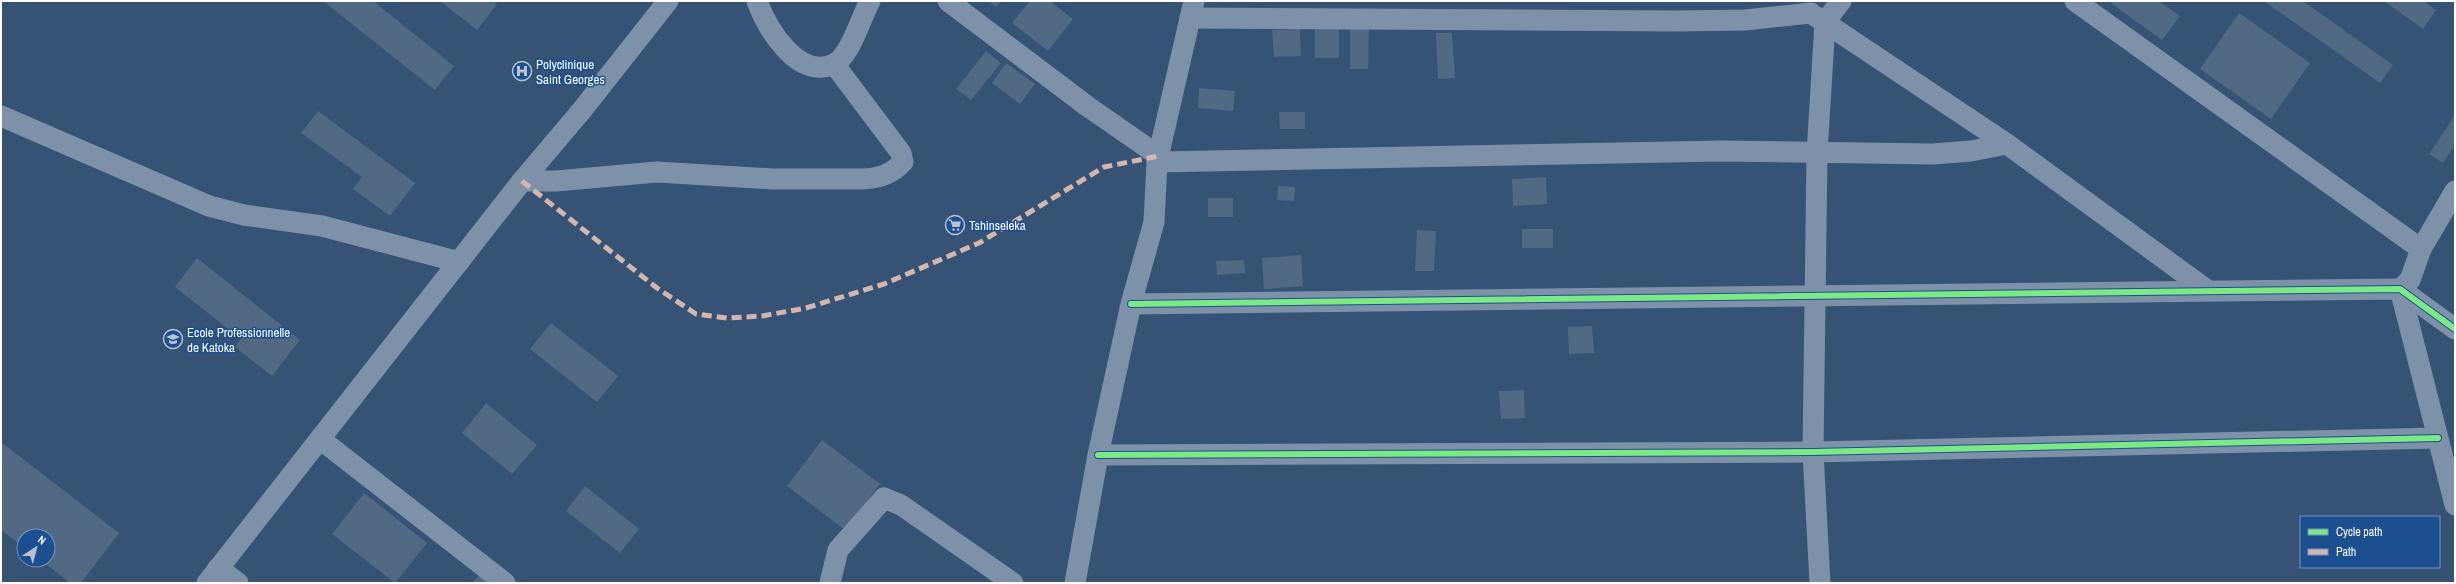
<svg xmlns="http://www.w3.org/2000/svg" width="2456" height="584" viewBox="0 0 2456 584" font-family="'Archivo Narrow',sans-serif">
<rect width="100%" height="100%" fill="#365274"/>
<g fill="#526984">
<path d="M323,1H373L454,66L435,90Z"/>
<path d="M440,1H493L497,4L477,30Z"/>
<path d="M988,1H1001L996,7Z"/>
<path d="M1030,1H1050L1073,19L1048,51L1012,23Z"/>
<path d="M2108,1H2159L2180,16L2162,40Z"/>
<path d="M2264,1H2303L2393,65L2380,83Z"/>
<path d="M2384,1H2424L2436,10L2423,29Z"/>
<path d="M2239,13L2310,63L2271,119L2200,69Z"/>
<path d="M1315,24L1339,25V58H1315Z"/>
<path d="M1369,24L1368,69H1350V25Z"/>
<path d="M1300,29L1301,56L1274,57L1272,30Z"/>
<path d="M1436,33H1452L1455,78L1438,79Z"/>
<path d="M986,51L1001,63L971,100L956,89Z"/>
<path d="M1006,63L1035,84L1020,104L992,83Z"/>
<path d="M1199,88L1235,91L1233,111L1198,108Z"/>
<path d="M318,111L415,183L390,216L353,189L362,177L301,133Z"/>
<path d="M1279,112H1305V129H1280Z"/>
<path d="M2455,115V145L2443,163L2429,154Z"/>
<path d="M1546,177L1547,204L1513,206L1512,179Z"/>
<path d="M1278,186L1295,187L1294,201L1277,200Z"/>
<rect x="1208" y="198" width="25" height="19"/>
<rect x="1522" y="229" width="31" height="19"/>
<path d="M1417,230L1436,231L1434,271H1415Z"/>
<path d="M1301,255L1303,286L1264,289L1262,258Z"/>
<path d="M197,258L300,340L272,376L235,347L241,339L175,287Z"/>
<path d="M1244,260L1245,273L1217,275L1216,261Z"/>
<path d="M551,323L618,376L597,402L530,349Z"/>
<path d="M1592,326L1594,353L1569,354L1568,327Z"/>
<path d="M1524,390L1525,418L1501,419L1499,391Z"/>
<path d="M486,403L537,445L512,474L462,433Z"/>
<path d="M822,440L880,484L845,530L787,486Z"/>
<path d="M1,442L119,533L81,583H70L41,560H48V536H24V547L1,530Z"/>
<path d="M585,486L639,529L620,553L566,511Z"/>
<path d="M364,493L427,543L395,583L332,534Z"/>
<path d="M483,570L501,583H473Z"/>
</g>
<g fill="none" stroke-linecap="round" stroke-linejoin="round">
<g stroke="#7d92a8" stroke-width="21">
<path d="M757,1C767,28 798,81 834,64C851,55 861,17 870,1"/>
<path d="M948,1L1087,106L1159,156"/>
<path d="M2075,1L2421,249"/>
<path d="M1815,16L2007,144L2207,290"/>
<path d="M1190,18L1678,21L1745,20L1811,13"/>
<path d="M1,116L209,206L244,215L322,226L459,262"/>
<path d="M1157,162L1721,151L1933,154L1971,151L2007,144"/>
<path d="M522,181H556L657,172L773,179H863C880,178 892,174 903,162L901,153L834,64"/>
<path d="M2400,289L2455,505"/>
<path d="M2400,289L2410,280L2421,249L2455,191"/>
<path d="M1131,304L2400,289L2455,329"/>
<path d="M320,439L505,583"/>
<path d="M1098,455L1813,452L2438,438"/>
<path d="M218,568L238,583"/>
<path d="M207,583L522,181L582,110L668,1"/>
<path d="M830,583L838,550L884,498L901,505L1013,583"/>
<path d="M1075,583L1098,455L1131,304L1154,222L1157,162L1194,1"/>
<path d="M1820,583L1813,452L1817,154L1825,22L1841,1"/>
</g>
<path stroke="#d1b7ad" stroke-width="5" stroke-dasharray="10 5" stroke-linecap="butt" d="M522,181L657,288L696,314L727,318L762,316L806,308L884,284L979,243L1104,167L1159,156"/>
<g stroke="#1b4f8f" stroke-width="8">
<g id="cycleway">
<path d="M1131,304L2400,289L2455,329"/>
<path d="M1098,455L1813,452L2438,438"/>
</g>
</g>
<use href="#cycleway" stroke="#7ce984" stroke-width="6"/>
</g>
<defs>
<g id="hospital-ring" transform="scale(1)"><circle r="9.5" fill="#1b4f8f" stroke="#b9c2ce" stroke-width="1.5"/><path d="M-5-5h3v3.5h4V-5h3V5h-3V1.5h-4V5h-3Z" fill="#b9c2ce"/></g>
<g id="supermarket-ring" transform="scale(1)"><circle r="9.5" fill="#1b4f8f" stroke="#b9c2ce" stroke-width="1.5"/><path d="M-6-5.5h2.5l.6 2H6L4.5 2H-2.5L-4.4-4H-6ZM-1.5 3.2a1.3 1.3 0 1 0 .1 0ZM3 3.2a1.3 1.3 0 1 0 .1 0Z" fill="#b9c2ce"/></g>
<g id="school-ring" transform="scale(1)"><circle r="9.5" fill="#1b4f8f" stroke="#b9c2ce" stroke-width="1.5"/><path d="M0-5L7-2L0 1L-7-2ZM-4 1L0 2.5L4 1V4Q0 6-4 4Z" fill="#b9c2ce"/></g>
</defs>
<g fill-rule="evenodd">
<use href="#hospital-ring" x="522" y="71"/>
<use href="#supermarket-ring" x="955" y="225"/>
<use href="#school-ring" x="173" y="339"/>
</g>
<g text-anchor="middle" stroke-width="3" stroke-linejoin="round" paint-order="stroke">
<g font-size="13" fill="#fff" stroke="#1b4f8f" text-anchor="start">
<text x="536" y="69">Polyclinique<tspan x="536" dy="15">Saint Georges</tspan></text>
<text x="969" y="230">Tshinseleka</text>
<text x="187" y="337">Ecole Professionnelle<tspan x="187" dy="15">de Katoka</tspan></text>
</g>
</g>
<rect width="2456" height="584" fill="none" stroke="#ffffff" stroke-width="4"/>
<rect x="2300" y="516" width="140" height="52" fill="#1b4f8f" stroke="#7695bc"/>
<rect x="2308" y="529" width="20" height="6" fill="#7ce984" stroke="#7695bc"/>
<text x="2336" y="536" font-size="12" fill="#ffffff">Cycle path</text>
<rect x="2308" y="549" width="20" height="6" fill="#d1b7ad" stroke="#7695bc"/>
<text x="2336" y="556" font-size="12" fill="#ffffff">Path</text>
<g transform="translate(36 548) rotate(36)"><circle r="19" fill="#1b4f8f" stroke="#7695bc"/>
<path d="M0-3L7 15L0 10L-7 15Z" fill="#b9c2ce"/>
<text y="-6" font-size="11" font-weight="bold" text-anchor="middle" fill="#ffffff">N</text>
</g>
</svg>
